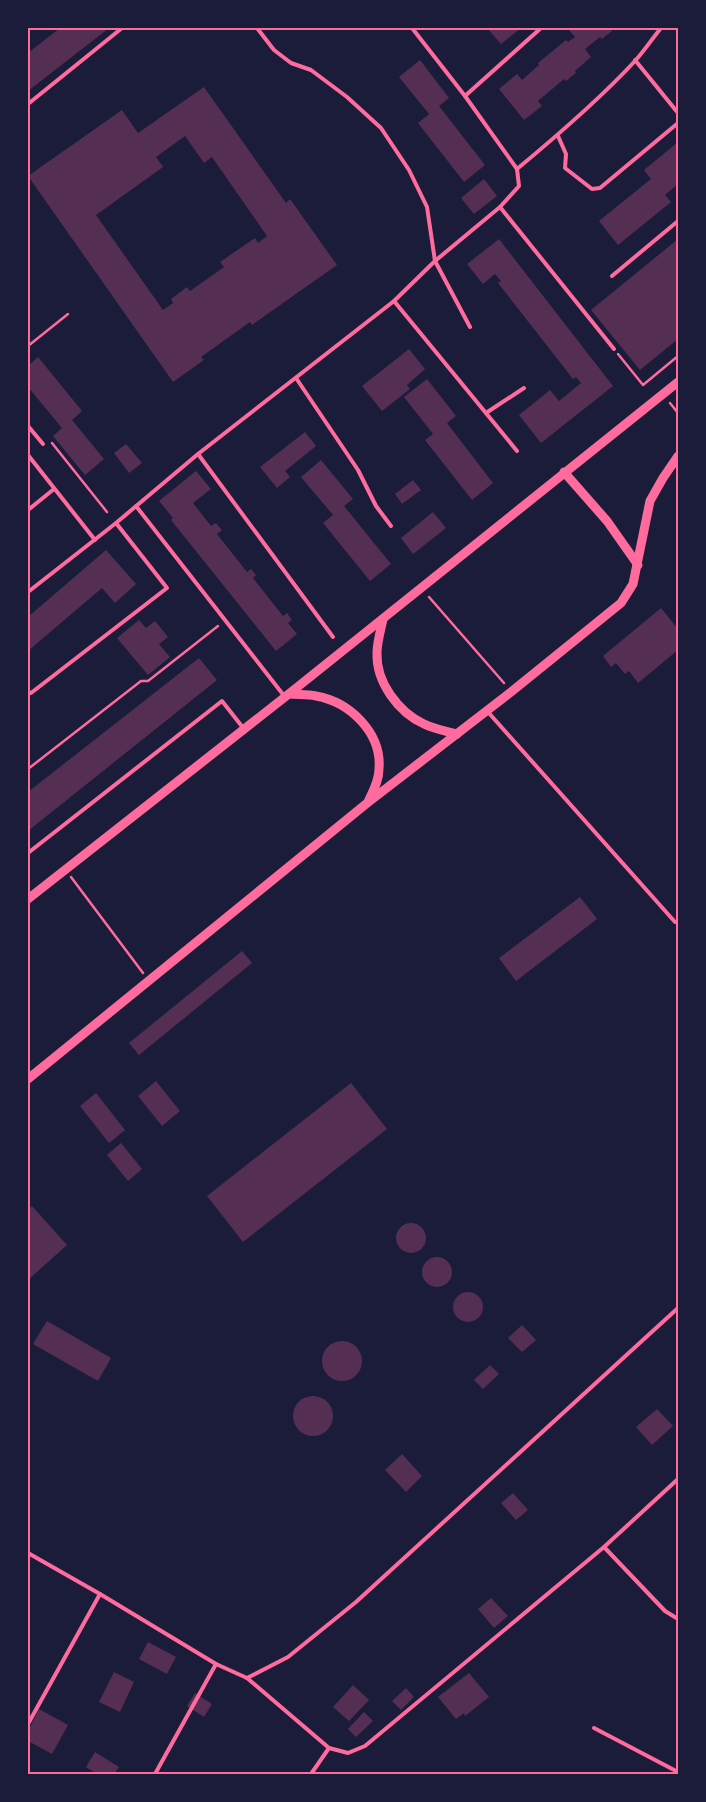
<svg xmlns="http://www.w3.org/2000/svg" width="706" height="1802" viewBox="0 0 706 1802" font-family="'Nunito Sans',sans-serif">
<rect width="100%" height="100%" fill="#1b1b3a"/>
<g fill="#542f53" fill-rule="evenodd">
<path d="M60,28H109L28,91V53Z"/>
<path d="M487,28H521L501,44Z"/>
<path d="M570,28H610L612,31L602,39L600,37L585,49L591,57L575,71L576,73L566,81L564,79L538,101L542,106L524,120L499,89L517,74L522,80L539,65L538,63L566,40L568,42L575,37L568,29Z"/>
<path d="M420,60L449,98L439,106L485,165L464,182L418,123L429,114L399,77Z"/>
<path d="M204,87L286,203L290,199L337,265L252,325L250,322L201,357L204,360L173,382L28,176L122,110L138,133ZM185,136L204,163L212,157L267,236L258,243L255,238L220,262L224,267L190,291L187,287L171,299L173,303L163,310L96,215L163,167L156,157Z"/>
<path d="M678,142V184L665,195L671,202L618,245L599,221L651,179L644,170Z"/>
<path d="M484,179L497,196L474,214L461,198Z"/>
<path d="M499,239L613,386L541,443L519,415L550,390L559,401L581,383L576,377L573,379L498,283L501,281L495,274L483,284L467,264Z"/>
<path d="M678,239V339L640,370L591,310Z"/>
<path d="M409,349L425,369L407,385L410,389L382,411L362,386Z"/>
<path d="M38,357L82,411L72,420L104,459L85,475L53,436L62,428L28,387V366Z"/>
<path d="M427,379L456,416L447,423L493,483L472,500L425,440L433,434L404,397Z"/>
<path d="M305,432L316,446L285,471L290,477L277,488L260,467Z"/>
<path d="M126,444L142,463L129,473L114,453Z"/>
<path d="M321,460L353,499L344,506L391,564L370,581L323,523L333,515L301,477Z"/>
<path d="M196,471L211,489L193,503L211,526L216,523L222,530L217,534L247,572L251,569L256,575L253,578L283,616L287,613L292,620L288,623L297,634L276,651L171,520L173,518L159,501Z"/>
<path d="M413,480L421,490L402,504L395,494Z"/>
<path d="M433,512L446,528L413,554L401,538Z"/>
<path d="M106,550L136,584L115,603L102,588L28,651V617Z"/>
<path d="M661,608L678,629V650L638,683L629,671L625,674L616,663L611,667L603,656Z"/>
<path d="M139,620L146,628L155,621L168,637L159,644L170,657L148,675L117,638Z"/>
<path d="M199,658L217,680L28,831V792Z"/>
<path d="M580,897L597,919L516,981L499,958Z"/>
<path d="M242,951L252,963L139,1055L129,1043Z"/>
<path d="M156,1081L180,1111L162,1126L138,1096Z"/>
<path d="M351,1083L387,1129L243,1242L207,1196Z"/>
<path d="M96,1093L125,1130L109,1143L80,1106Z"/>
<path d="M121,1143L142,1169L128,1181L107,1155Z"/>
<path d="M32,1206L67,1245L28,1280V1210Z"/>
<circle cx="411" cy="1238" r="15"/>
<circle cx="437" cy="1272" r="15"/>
<circle cx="468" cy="1307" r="15"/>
<path d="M47,1321L111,1358L98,1381L33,1344Z"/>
<path d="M522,1325L536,1340L522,1352L508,1338Z"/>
<circle cx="342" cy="1361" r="20"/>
<path d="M490,1365L499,1374L483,1389L474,1380Z"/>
<circle cx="313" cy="1416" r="20"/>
<path d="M657,1409L673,1426L652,1445L636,1427Z"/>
<path d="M402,1454L422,1476L406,1492L385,1470Z"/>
<path d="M513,1493L528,1510L516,1520L501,1503Z"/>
<path d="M491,1598L508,1616L494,1628L478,1609Z"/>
<path d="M148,1642L176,1657L167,1674L139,1659Z"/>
<path d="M114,1672L134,1682L120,1712L99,1702Z"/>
<path d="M469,1673L489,1697L465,1716L464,1713L456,1719L438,1697Z"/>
<path d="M353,1685L369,1700L349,1721L333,1707Z"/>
<path d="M406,1688L414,1697L401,1710L392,1701Z"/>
<path d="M195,1693L212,1704L204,1717L187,1706Z"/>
<path d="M39,1709L68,1725L52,1754L28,1741V1731Z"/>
<path d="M364,1712L373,1721L356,1737L348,1729Z"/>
<path d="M95,1752L119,1767L114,1774H97L86,1767Z"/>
</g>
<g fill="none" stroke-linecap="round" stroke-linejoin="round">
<g stroke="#ff6b9d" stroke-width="2.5">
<path d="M28,346L68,314"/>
<path d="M618,354L643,385L678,356"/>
<path d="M670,403L678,413"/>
<path d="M52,443L107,512"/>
<path d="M429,597L504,683"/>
<path d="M28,769L141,681H148L218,626"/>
<path d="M71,877L143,973"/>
</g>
<g stroke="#ff6b9d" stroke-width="4">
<path d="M257,28L274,50L291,63L311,70L347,97L381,128L409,170L427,207L435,261L470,327"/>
<path d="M635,60L678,113"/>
<path d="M465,96L541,28"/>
<path d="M28,104L122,28"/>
<path d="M558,136L566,154L565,168L592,189L600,188L678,123"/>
<path d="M517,169C558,135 599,100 635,61C644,51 652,39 661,28"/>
<path d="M500,207L614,349"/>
<path d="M612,276L678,221"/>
<path d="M394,301L517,451"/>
<path d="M296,378L358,470L376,506L391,526"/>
<path d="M486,413L524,388"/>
<path d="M28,426L43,444"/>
<path d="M198,454L333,637"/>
<path d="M28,455L95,540"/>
<path d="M136,506L285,697"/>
<path d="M28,510L54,489"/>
<path d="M28,592L116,523L198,454L394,301L435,261L500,207L519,186L517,169L465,96L412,28"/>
<path d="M28,692L31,693L167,588L116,523"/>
<path d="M488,712L675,922H678"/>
<path d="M28,853L222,701L244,729"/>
<path d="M604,1547L665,1611L678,1619"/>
<path d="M28,1553L100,1594L216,1664L247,1678L329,1748L348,1753L365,1746L604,1547L678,1479"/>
<path d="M247,1678L288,1657L356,1602L678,1308"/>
<path d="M28,1724L100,1594"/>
<path d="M594,1728L678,1772"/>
<path d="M155,1774L216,1664"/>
<path d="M311,1774L329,1748"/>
</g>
<g stroke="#ff6b9d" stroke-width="9">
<path d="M564,472L607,521L638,565"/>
<path d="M383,619C381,629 377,642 377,653C376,682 398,712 424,724C434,729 446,731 457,734"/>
<path d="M289,694C298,695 307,694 316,696C350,702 382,733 379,769C379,781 373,791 368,802"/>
<path d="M28,899L285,697L678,382"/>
<path d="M28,1079L366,804L511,692L621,603L633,584L650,501L663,478L678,456"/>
</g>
</g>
<rect width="706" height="1802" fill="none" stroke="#1b1b3a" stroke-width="58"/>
<rect x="29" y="29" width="648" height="1744" fill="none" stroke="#ff6b9d" stroke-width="2"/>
</svg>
